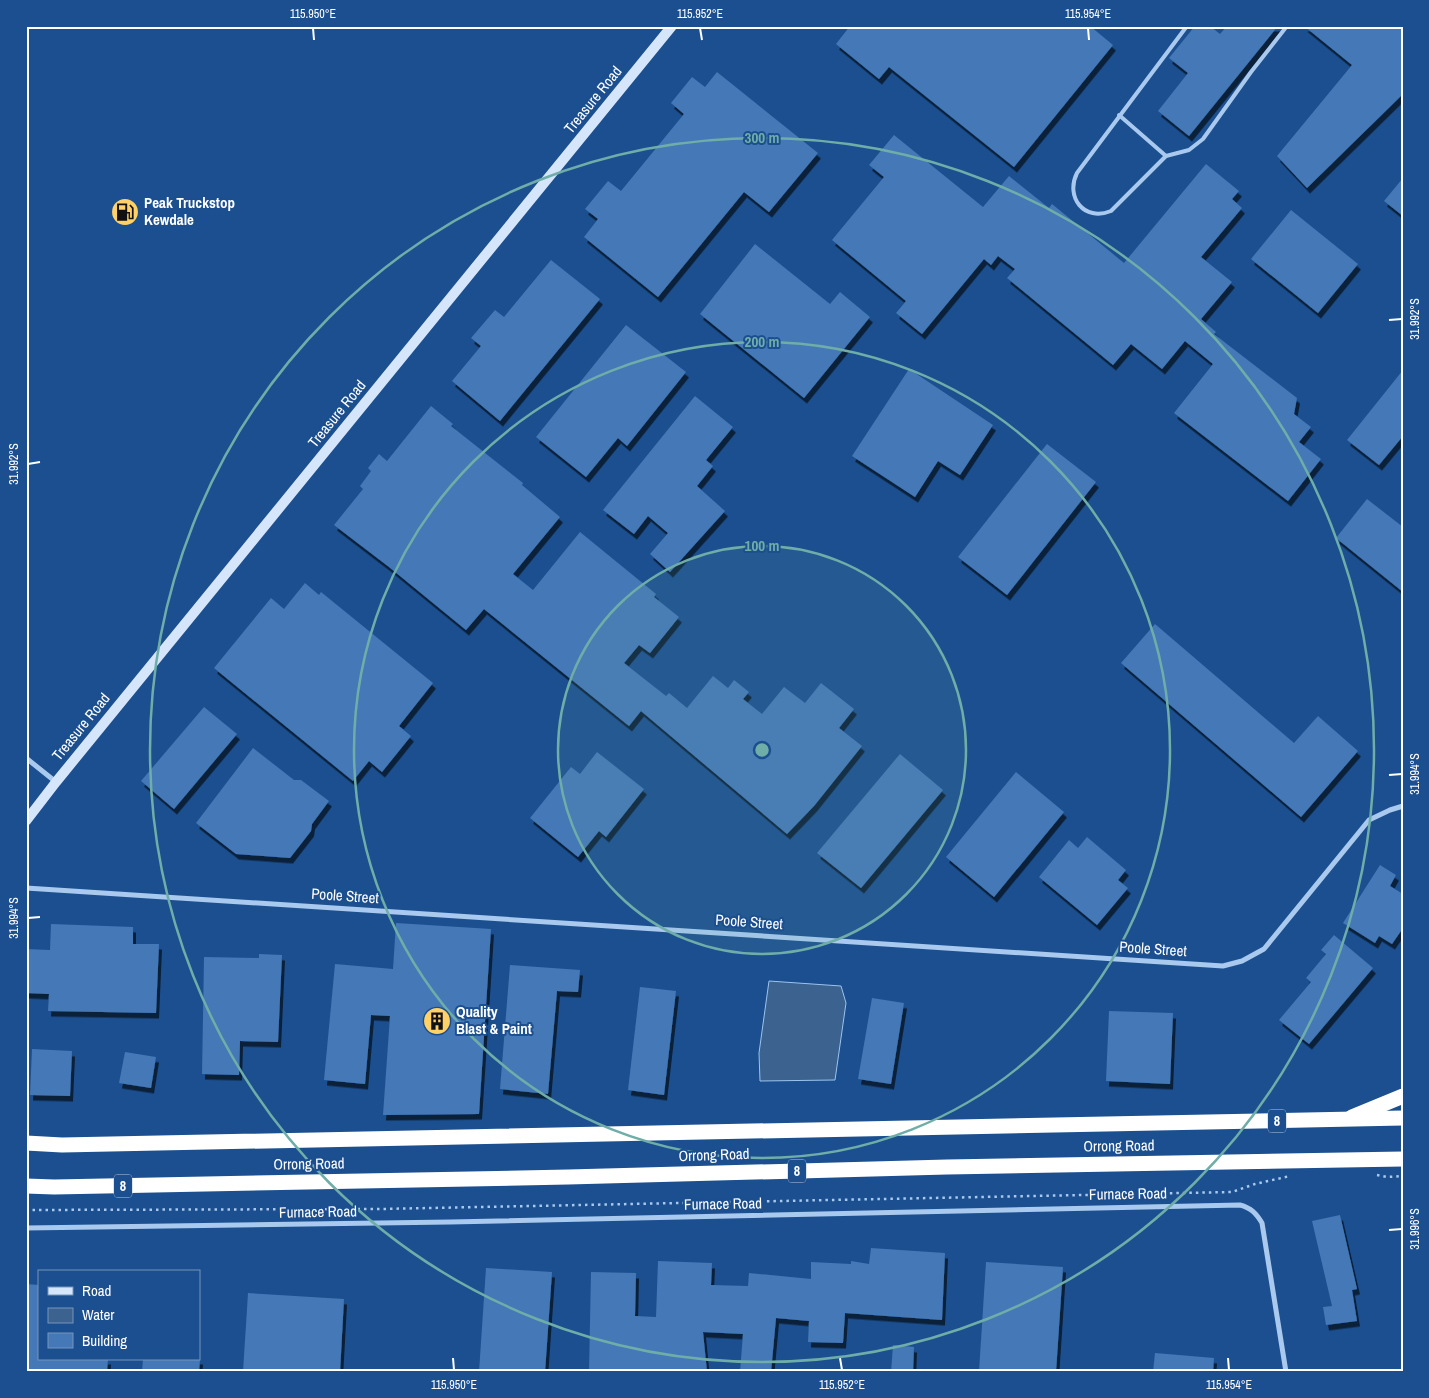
<svg xmlns="http://www.w3.org/2000/svg" width="1429" height="1398" viewBox="0 0 1429 1398" font-family="'Archivo Narrow',sans-serif">
<defs>
<filter id="shadow"><feDropShadow dx="3" dy="5.5" stdDeviation="0" flood-color="#0009"/></filter>
</defs>
<rect width="100%" height="100%" fill="#1b4f8f"/>
<path fill="#3c6290" stroke="#9cc4f0" d="M769,981L841,986L846,1003L835,1080L760,1081L759,1053Z"/>
<g fill="#4478b7" filter="url(#shadow)">
<path d="M850,26H1090L1113,45L1014,167L889,67L879,79L836,44Z"/>
<path d="M1195,26H1210L1220,34L1227,26H1278L1189,136L1158,111L1188,73L1169,58Z"/>
<path d="M1304,26H1403V94L1307,188L1277,156L1352,65Z"/>
<path d="M717,72L818,153L769,212L744,192L658,297L584,237L598,219L585,209L608,181L621,191L684,114L671,103L692,77L705,87Z"/>
<path d="M894,135L983,207L1009,176L1049,208L1052,204L1124,263L1206,164L1239,191L1232,199L1242,208L1201,257L1232,282L1201,319L1216,332L1214,334L1297,398L1294,414L1311,427L1299,442L1321,459L1288,501L1174,413L1213,364L1185,341L1162,369L1131,344L1113,365L1007,278L1015,269L998,256L991,265L984,259L922,334L896,313L906,301L832,240L884,177L869,165Z"/>
<path d="M1403,178V216L1384,201Z"/>
<path d="M1291,210L1358,264L1318,313L1251,259Z"/>
<path d="M755,244L830,304L840,292L870,317L804,398L700,314Z"/>
<path d="M551,260L600,299L500,421L452,381L481,346L471,338L495,310L504,317Z"/>
<path d="M626,325L686,372L627,446L618,438L586,477L536,437Z"/>
<path d="M909,369L993,425L960,475L938,461L915,497L852,456Z"/>
<path d="M1403,370V436L1379,465L1347,440Z"/>
<path d="M695,396L733,427L706,460L713,466L697,486L725,511L670,572L650,554L668,533L648,516L634,534L603,510Z"/>
<path d="M431,406L453,424L451,426L523,483L522,485L560,517L513,574L533,590L580,532L656,594L654,597L679,617L650,653L639,645L624,663L666,696L669,693L687,708L713,676L728,688L734,680L749,692L743,699L762,714L784,687L805,703L821,683L854,709L839,728L862,746L814,806L787,834L641,711L629,726L484,609L466,630L389,567L334,525L363,489L360,486L371,471L368,468L379,454L387,461Z"/>
<path d="M1047,444L1096,482L1007,595L958,557Z"/>
<path d="M1367,499L1403,527V592L1336,538Z"/>
<path d="M305,583L319,595L321,592L433,683L399,726L411,736L382,772L369,761L353,781L214,668L271,598L284,609Z"/>
<path d="M1155,624L1294,743L1318,716L1358,751L1301,817L1121,663Z"/>
<path d="M204,707L237,734L174,809L141,781Z"/>
<path d="M253,748L294,780H301L329,801L312,824L311,831L290,858L236,854L196,823Z"/>
<path d="M597,752L644,789L606,837L599,831L578,857L530,818L571,767L580,774Z"/>
<path d="M900,754L943,790L861,888L817,853Z"/>
<path d="M1016,772L1064,812L994,897L946,857Z"/>
<path d="M1087,837L1126,870L1118,880L1128,888L1097,925L1039,877L1069,840L1078,848Z"/>
<path d="M1380,865L1396,875L1390,886L1403,894V928L1392,944L1379,936L1375,943L1343,923Z"/>
<path d="M396,923L491,929L479,1114L383,1115L390,1016L371,1015L365,1084L324,1080L335,964L393,969Z"/>
<path d="M51,924L133,927V944H159L156,1013L48,1011L49,994L26,993V949L50,950Z"/>
<path d="M1334,935L1373,968L1309,1044L1279,1020L1311,982L1306,978L1326,954L1321,950Z"/>
<path d="M259,954L282,955L278,1042L240,1041L239,1075L202,1074L204,957L259,958Z"/>
<path d="M510,965L580,970L578,992L557,991L548,1094L500,1089Z"/>
<path d="M640,987L676,991L664,1095L628,1090Z"/>
<path d="M872,998L904,1003L891,1084L858,1079Z"/>
<path d="M1109,1011L1173,1013L1170,1084L1106,1081Z"/>
<path d="M32,1049L72,1051L70,1096L30,1095Z"/>
<path d="M125,1052L156,1057L151,1088L119,1083Z"/>
<path d="M1340,1215L1357,1289L1352,1290L1357,1321L1326,1325L1323,1307L1332,1306L1312,1221Z"/>
<path d="M871,1248L945,1253L942,1320L845,1313L843,1343L808,1342L809,1321L776,1318L771,1372H740L743,1334L703,1332L707,1372H589L591,1272L636,1273L635,1316L656,1317L658,1261L712,1263L711,1285L748,1286L749,1273L811,1279V1262L851,1264V1261L869,1264Z"/>
<path d="M986,1262L1063,1267L1056,1372H979Z"/>
<path d="M486,1268L552,1272L545,1372H479Z"/>
<path d="M26,1284L39,1285V1359H108L107,1372H26Z"/>
<path d="M248,1293L344,1299L340,1372H243Z"/>
<path d="M893,1345L914,1347L913,1372H891Z"/>
<path d="M1155,1353L1214,1358L1213,1372H1153Z"/>
<path d="M143,1359H200L199,1372H142Z"/>
</g>
<g fill="none" stroke-linecap="round" stroke-linejoin="round">
<g stroke="#a9c9ee" stroke-width="2.5" stroke-dasharray="2.5 4" stroke-linecap="butt">
<path d="M1377,1175L1387,1177L1403,1176"/>
<path d="M26,1210L380,1209L1232,1192L1255,1184L1290,1176"/>
</g>
<g stroke="#a9c9ee" stroke-width="4">
<path d="M1187,26L1077,173C1065,197 1084,222 1111,211L1166,156L1189,150L1203,139L1251,72L1287,26"/>
<path d="M1119,115L1166,156"/>
</g>
<g stroke="#a9c9ee" stroke-width="5">
<path d="M26,758L56,782"/>
<path d="M26,888L1223,966L1242,961L1264,949L1369,820L1390,810L1403,806"/>
<path d="M26,1228L450,1222L1240,1205C1251,1208 1256,1213 1262,1223L1286,1372"/>
</g>
<path stroke="#d6e6fa" stroke-width="10" d="M26,821L56,782L672,26"/>
<g stroke="#fff" stroke-width="15">
<path d="M1352,1117L1403,1096"/>
<path d="M26,1143L62,1145L1403,1118"/>
<path d="M26,1186L54,1187L568,1177L947,1167L1403,1159"/>
</g>
</g>
<path fill="none" stroke="#fff" stroke-width="2" d="M313,28L314,40M700,28L702,40M1088,28L1089,40M1389,320L1402,319M28,464L40,462M1389,775L1402,774M28,918L40,917M1389,1230L1402,1229M453,1358L454,1370M840,1358L842,1370M1228,1358L1229,1370"/>
<circle cx="762" cy="750" r="204" fill="#6fada8" fill-opacity=".12"/>
<g fill="none" stroke="#6fada8" stroke-width="2.5">
<circle cx="762" cy="750" r="204"/>
<circle cx="762" cy="750" r="408"/>
<circle cx="762" cy="750" r="612"/>
</g>
<defs>
<g id="fuel-disc" transform="scale(1.4375)"><circle r="9.5" fill="#ffd166" stroke="#1b4f8f"/><path d="M-5.5-6h7V0h2V4h1.3V-2.5L3-4.5l.8-.8L6-3V5H2.5V1h-1V6h-7ZM-4.2-4.7v3.2H.2V-4.7Z" fill="#111"/></g>
<g id="building-disc" transform="scale(1.4375)"><circle r="9.5" fill="#ffd166" stroke="#1b4f8f"/><path d="M-4-6H4V6H1V3H-1V6H-4ZM-2.5-4.3h1.7v1.8h-1.7ZM.8-4.3h1.7v1.8H.8ZM-2.5-1h1.7V.8h-1.7ZM.8-1h1.7V.8H.8Z" fill="#111"/></g>
</defs>
<g fill-rule="evenodd">
<use href="#fuel-disc" x="125" y="212"/>
<use href="#building-disc" x="437" y="1021"/>
</g>
<g text-anchor="middle" stroke-width="4" stroke-linejoin="round" paint-order="stroke">
<g fill="#1b4f8f" stroke="#bbcadd" stroke-width="1">
<rect x="1268" y="1109.5" width="18" height="23" rx="4"/>
<rect x="788" y="1159.5" width="18" height="23" rx="4"/>
<rect x="114" y="1174.5" width="18" height="23" rx="4"/>
</g>
<g font-size="14" font-weight="bold" fill="#fff">
<text x="1277" y="1126">8</text>
<text x="797" y="1176">8</text>
<text x="123" y="1191">8</text>
</g>
<g font-size="15" fill="#fff" stroke="#1b4f8f">
<text transform="translate(593 100) rotate(-51)" y="5">Treasure Road</text>
<text transform="translate(337 414) rotate(-51)" y="5">Treasure Road</text>
<text transform="translate(81 727) rotate(-51)" y="5">Treasure Road</text>
<text transform="translate(345 896) rotate(4)" y="5">Poole Street</text>
<text transform="translate(749 922) rotate(4)" y="5">Poole Street</text>
<text transform="translate(1153 949) rotate(4)" y="5">Poole Street</text>
<text transform="translate(1119 1146) rotate(-1)" y="5">Orrong Road</text>
<text transform="translate(714 1155) rotate(-2)" y="5">Orrong Road</text>
<text transform="translate(309 1164) rotate(-1)" y="5">Orrong Road</text>
<text transform="translate(1128 1194) rotate(-1)" y="5">Furnace Road</text>
<text transform="translate(723 1204) rotate(-1)" y="5">Furnace Road</text>
<text transform="translate(318 1212) rotate(-1)" y="5">Furnace Road</text>
</g>
<g font-size="15" font-weight="bold" fill="#fff" stroke="#1b4f8f" text-anchor="start">
<text x="144" y="208">Peak Truckstop<tspan x="144" dy="17">Kewdale</tspan></text>
<text x="456" y="1017">Quality<tspan x="456" dy="17">Blast &amp; Paint</tspan></text>
</g>
</g>
<circle cx="762" cy="750" r="8" fill="#6fada8" stroke="#1b4f8f" stroke-width="2.5"/>
<g font-size="15" text-anchor="middle" font-weight="bold" fill="#6fada8" stroke="#1b4f8f" stroke-width="4" stroke-linejoin="round" paint-order="stroke">
<text x="762" y="143">300 m</text>
<text x="762" y="347">200 m</text>
<text x="762" y="551">100 m</text>
</g>
<rect width="1429" height="1398" fill="none" stroke="#1b4f8f" stroke-width="55"/>
<rect x="38" y="1270" width="162" height="90" fill="#1b4f8f" stroke="#7695bc"/>
<rect x="48" y="1287" width="25" height="8" fill="#d6e6fa" stroke="#7695bc"/>
<text x="82" y="1296" font-size="15" fill="#ffffff">Road</text>
<rect x="48" y="1308" width="25" height="15" fill="#3c6290" stroke="#7695bc"/>
<text x="82" y="1320" font-size="15" fill="#ffffff">Water</text>
<rect x="48" y="1333" width="25" height="15" fill="#4478b7" stroke="#7695bc"/>
<text x="82" y="1346" font-size="15" fill="#ffffff">Building</text>
<rect x="28" y="28" width="1374" height="1342" fill="none" stroke="#fff" stroke-width="2"/>
<g font-size="12" text-anchor="middle" fill="#fff">
<text x="313" y="18">115.950°E</text>
<text x="700" y="18">115.952°E</text>
<text x="1088" y="18">115.954°E</text>
<text transform="translate(1415 319) rotate(-90)" y="4">31.992°S</text>
<text transform="translate(14 464) rotate(-90)" y="4">31.992°S</text>
<text transform="translate(1415 774) rotate(-90)" y="4">31.994°S</text>
<text transform="translate(14 918) rotate(-90)" y="4">31.994°S</text>
<text transform="translate(1415 1229) rotate(-90)" y="4">31.996°S</text>
<text x="454" y="1389">115.950°E</text>
<text x="842" y="1389">115.952°E</text>
<text x="1229" y="1389">115.954°E</text>
</g>
</svg>
